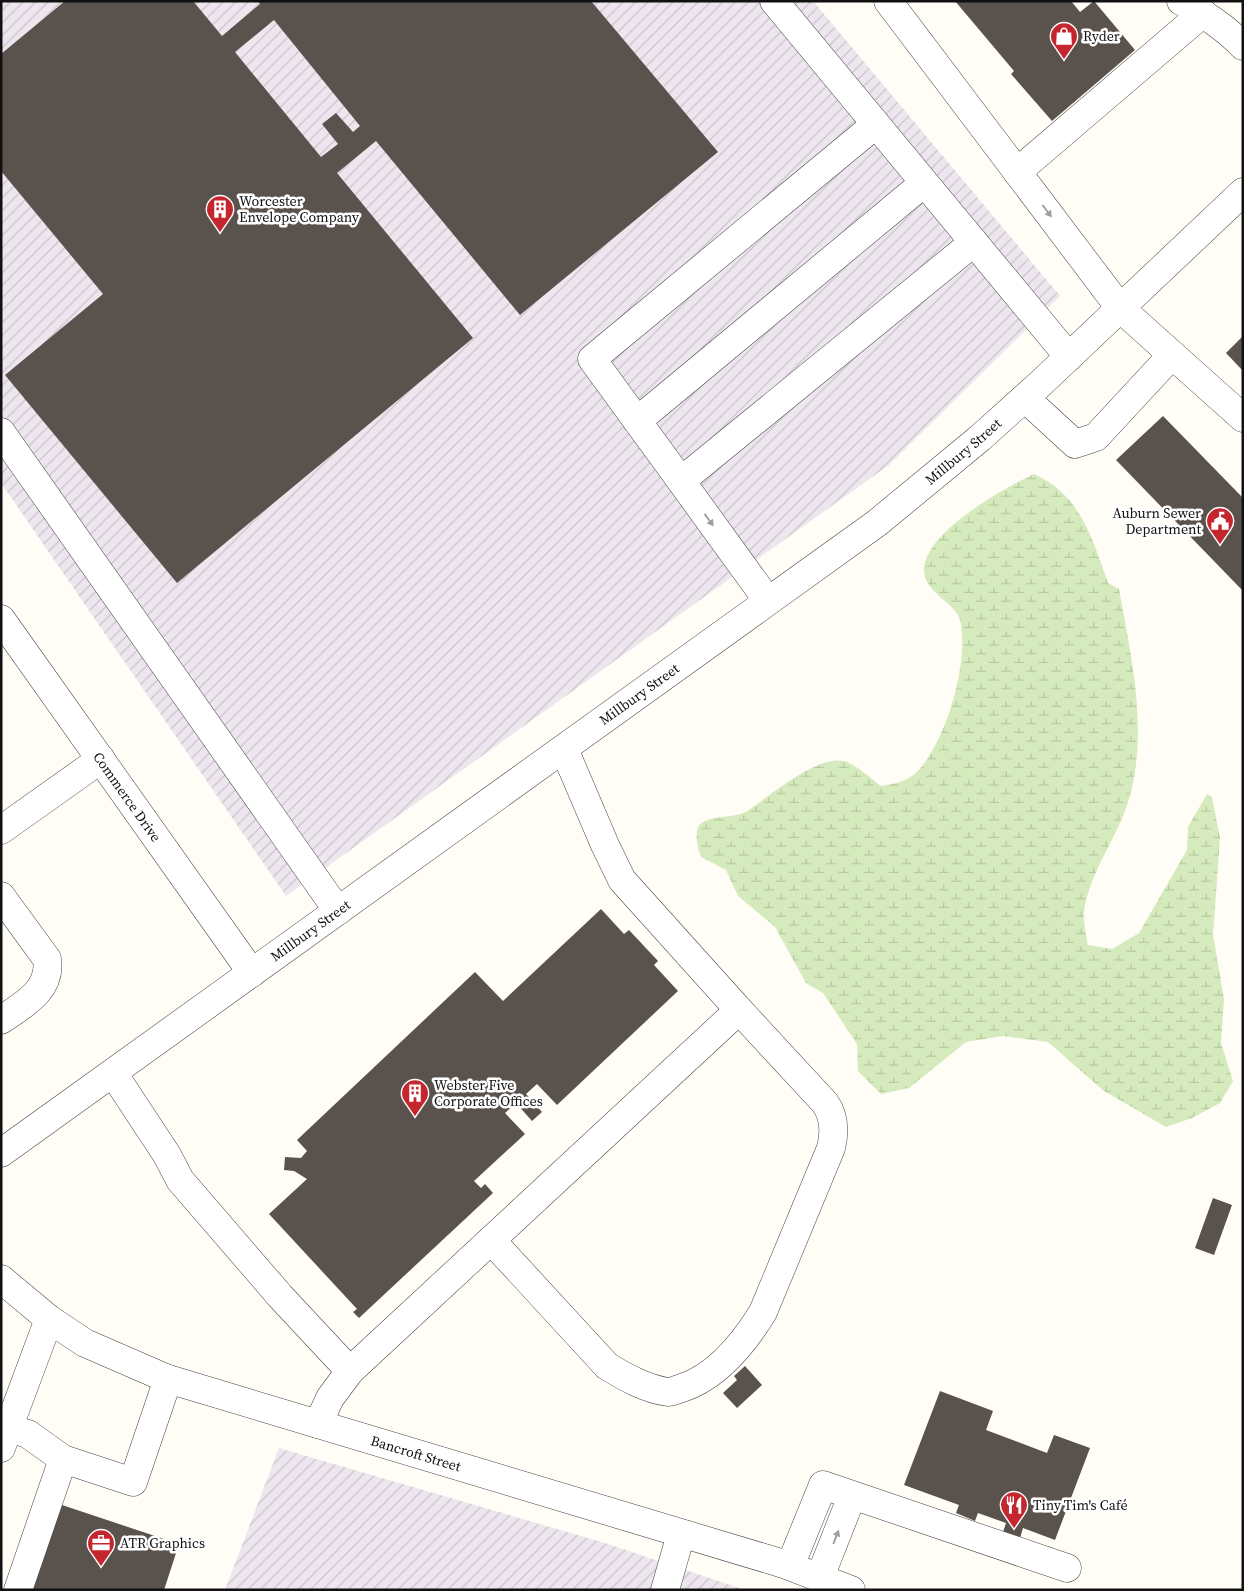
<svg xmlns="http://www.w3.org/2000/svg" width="1244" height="1591" viewBox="0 0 1244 1591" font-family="'Source Serif 4',serif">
<defs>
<pattern id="industrial-furrows" width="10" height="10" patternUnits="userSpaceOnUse" patternTransform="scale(1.25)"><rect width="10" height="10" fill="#eee6ef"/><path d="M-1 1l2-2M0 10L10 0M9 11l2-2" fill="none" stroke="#cbc4cc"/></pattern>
<pattern id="wetland-marsh" width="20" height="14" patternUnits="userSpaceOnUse" patternTransform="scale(1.25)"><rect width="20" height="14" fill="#d5ebbd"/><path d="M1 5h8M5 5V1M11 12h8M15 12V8" fill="none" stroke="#b6c8a1"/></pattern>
</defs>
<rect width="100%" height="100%" fill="#fffdf5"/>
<g fill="url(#industrial-furrows)">
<path d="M1,1H813L1060,296L889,465L286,896L1,483Z"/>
<path d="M279,1448L605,1543L745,1590H225Z"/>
</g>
<path fill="url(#wetland-marsh)" d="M1034,474C1081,495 1092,538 1108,583L1119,589C1131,657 1149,730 1129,799C1118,837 1090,871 1084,911C1083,921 1086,935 1088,945L1112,949L1139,933L1187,850L1188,827L1207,794L1212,797L1220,838L1213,935L1224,999L1221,1043L1233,1081L1220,1103L1192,1118L1166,1127L1104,1091L1048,1042L1003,1036L966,1042L909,1088L881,1094L858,1071L857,1044L823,993L806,983L775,927L738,896L726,870L701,857C684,807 720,823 746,812C768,797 817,755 843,761C855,763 870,778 881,786C893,784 906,782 916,773C946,743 970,661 960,620C956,603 922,592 924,568C928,530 1003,489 1034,474Z"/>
<g fill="#5a524d" fill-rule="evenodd">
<path d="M65,1H193L222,36L260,4L258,1H591L718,152L520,315L376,141L337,173L473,338L177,583L5,375L103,294L1,171V54ZM274,20L360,126L353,132L336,113L322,124L338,144L321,157L235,52Z"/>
<path d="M955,1H1071L1080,12L1094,1L1135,50L1052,121L1011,74L1014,71Z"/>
<path d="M1243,336V371L1226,353Z"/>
<path d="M1163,416L1243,498V591L1116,460Z"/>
<path d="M601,909L624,934L629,930L658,961L654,965L678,991L557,1105L537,1084L526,1094L542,1112L532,1121L516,1103L505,1113L525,1134L474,1181L481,1188L485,1184L493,1193L359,1318L353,1312L357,1309L269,1214L307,1179L294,1171L284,1170L285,1157L301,1158L307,1151L297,1140L475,972L503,1001Z"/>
<path d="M1213,1198L1232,1205L1214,1255L1195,1248Z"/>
<path d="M745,1366L762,1385L737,1408L723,1393L737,1380L734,1376Z"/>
<path d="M940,1391L993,1411L986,1430L1047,1453L1054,1435L1090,1448L1055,1540L1023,1528L1020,1538L1003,1532L1006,1523L978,1513L975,1521L956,1513L959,1505L904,1485Z"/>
<path d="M53,1502L179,1544L164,1590H24Z"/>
</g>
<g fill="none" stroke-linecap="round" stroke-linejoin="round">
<g stroke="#444" stroke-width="29">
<g id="minor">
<path d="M774,1L1069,357"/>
<path d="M888,1L1120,308L1243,418"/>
<path d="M1181,1C1204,14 1225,27 1243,46"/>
<path d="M875,125L592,359L681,481L974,242"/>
<path d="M1017,172L1203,13"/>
<path d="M1025,398L1075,444L1096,437L1172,355"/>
<path d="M637,421L924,183"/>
<path d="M1,432L338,911"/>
<path d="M681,481L768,601"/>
<path id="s1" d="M1,619L252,973"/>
<path d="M1,830L101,759"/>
<path d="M1,896L47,959C52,990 23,1005 1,1020"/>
<path d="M113,1073L167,1155L180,1180L280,1296L350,1371L330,1398L318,1424"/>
<path id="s2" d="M1,1153L877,523L980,438L1040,384L1243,192"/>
<path d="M491,1240L607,1366C625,1377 646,1389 668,1392C672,1392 678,1389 682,1388C718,1376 744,1343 763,1312L831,1148C835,1132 835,1117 825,1103L739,1010"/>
<path id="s3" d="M1,1279L49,1319L85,1343L168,1379L784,1564L851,1590"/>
<path d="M350,1371L739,1010L622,880L605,845L564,749"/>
<path d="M9,1428L28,1434L63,1459L133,1482L168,1379"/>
<path d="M1,1448L49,1319"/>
<path d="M790,1566L823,1485L1067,1568"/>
<path d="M820,1577L852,1496"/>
<path d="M18,1590L63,1459"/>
<path d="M665,1590L681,1534"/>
</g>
</g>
<use href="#minor" stroke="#fff" stroke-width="28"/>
</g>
<defs><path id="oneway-solid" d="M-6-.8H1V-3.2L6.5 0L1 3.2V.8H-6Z" transform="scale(1.25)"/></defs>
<g fill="#a0a0a0">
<use href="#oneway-solid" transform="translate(1047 211) rotate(53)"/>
<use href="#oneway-solid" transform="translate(709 520) rotate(54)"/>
<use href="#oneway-solid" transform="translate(836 1537) rotate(-69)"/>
</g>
<defs>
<g id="shop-pin" transform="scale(1.4375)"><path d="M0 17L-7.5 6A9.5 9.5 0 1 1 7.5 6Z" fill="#c4262e" stroke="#fff"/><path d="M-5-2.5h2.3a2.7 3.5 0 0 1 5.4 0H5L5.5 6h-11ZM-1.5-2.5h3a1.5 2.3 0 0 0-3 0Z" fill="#fff"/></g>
<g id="building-pin" transform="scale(1.4375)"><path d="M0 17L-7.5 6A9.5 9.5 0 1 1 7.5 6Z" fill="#c4262e" stroke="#fff"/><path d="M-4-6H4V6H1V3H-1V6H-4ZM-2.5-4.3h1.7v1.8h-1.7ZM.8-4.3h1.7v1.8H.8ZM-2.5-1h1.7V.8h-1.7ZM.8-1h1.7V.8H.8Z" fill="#fff"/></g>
<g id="civic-pin" transform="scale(1.4375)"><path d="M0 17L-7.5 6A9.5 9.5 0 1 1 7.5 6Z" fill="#c4262e" stroke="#fff"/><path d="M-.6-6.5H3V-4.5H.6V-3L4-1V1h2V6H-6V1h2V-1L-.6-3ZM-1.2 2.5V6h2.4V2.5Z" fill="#fff"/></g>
<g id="restaurant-pin" transform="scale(1.4375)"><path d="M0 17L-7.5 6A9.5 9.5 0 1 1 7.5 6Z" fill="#c4262e" stroke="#fff"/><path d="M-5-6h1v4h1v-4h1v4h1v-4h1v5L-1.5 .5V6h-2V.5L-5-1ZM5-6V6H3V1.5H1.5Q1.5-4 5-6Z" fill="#fff"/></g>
<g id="office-pin" transform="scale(1.4375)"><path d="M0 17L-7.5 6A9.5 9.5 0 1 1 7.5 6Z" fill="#c4262e" stroke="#fff"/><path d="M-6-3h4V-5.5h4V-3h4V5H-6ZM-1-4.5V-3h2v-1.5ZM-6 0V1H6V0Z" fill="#fff"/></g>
</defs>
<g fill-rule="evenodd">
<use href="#shop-pin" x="1064" y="36"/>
<use href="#building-pin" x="220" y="209"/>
<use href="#civic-pin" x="1220" y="521"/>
<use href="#building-pin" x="415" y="1093"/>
<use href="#restaurant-pin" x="1014" y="1505"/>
<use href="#office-pin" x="101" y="1543"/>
</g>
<g text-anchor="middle" stroke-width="5" stroke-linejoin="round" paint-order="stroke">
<g font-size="14" fill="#111" stroke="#fff" text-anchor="start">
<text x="1083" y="41">Ryder</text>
<text x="239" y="206">Worcester<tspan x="239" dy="16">Envelope Company</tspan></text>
<text x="1201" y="518" text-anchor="end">Auburn Sewer<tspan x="1201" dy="16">Department</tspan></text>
<text x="434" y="1090">Webster Five<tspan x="434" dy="16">Corporate Offices</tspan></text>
<text x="1033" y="1510">Tiny Tim's Café</text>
<text x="120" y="1548">ATR Graphics</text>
</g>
<g font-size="14" fill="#111" stroke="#fff">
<text dy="5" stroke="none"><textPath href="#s2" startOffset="1191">Millbury Street</textPath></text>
<text dy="5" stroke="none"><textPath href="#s2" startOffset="786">Millbury Street</textPath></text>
<text dy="5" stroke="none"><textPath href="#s1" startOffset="218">Commerce Drive</textPath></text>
<text dy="5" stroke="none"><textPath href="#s2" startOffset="381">Millbury Street</textPath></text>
<text dy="5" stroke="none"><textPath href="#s3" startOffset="455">Bancroft Street</textPath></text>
</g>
</g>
<rect width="1244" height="1591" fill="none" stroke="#111111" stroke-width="5"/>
</svg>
